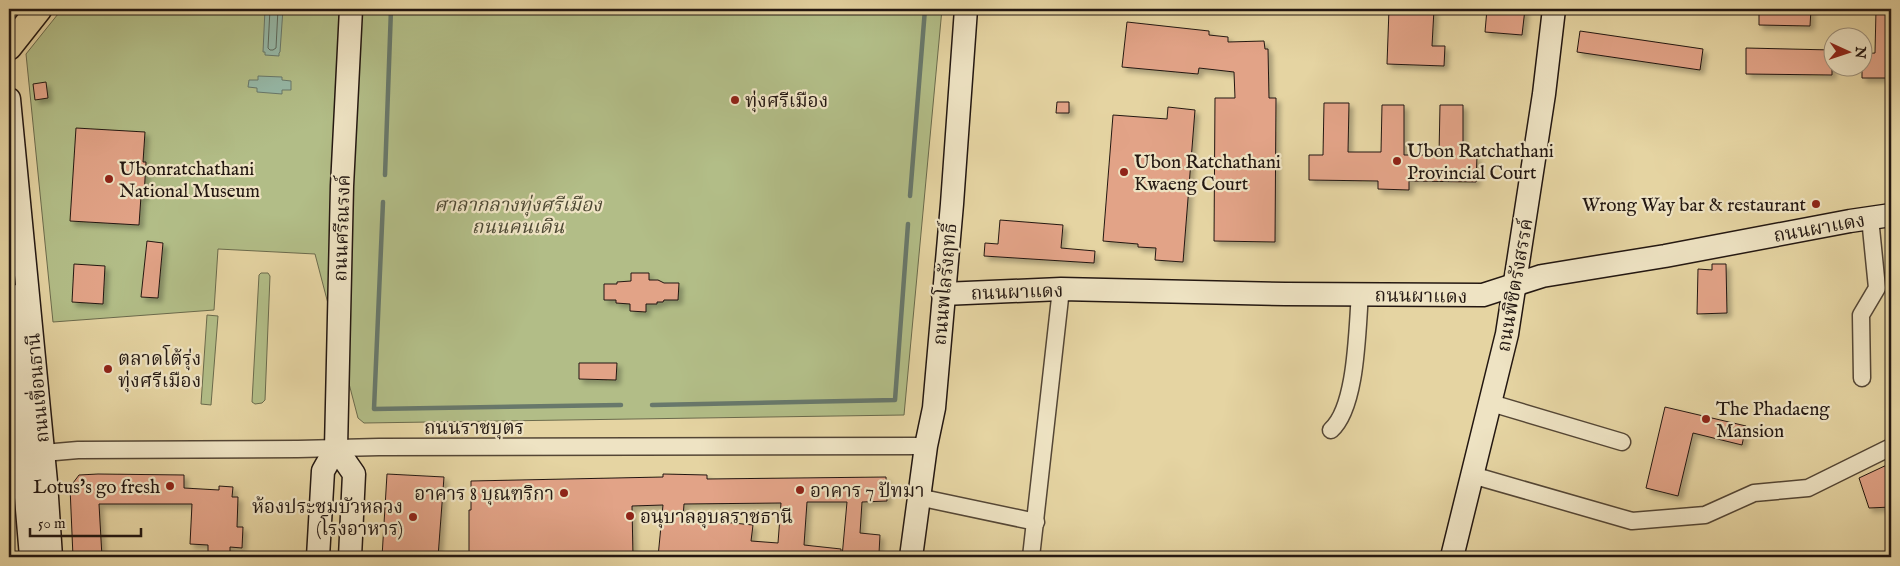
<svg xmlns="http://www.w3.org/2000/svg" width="1900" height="566" viewBox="0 0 1900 566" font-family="'IM FELL English','Noto Serif Thai',serif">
<defs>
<filter id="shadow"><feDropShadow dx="4" dy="4" stdDeviation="2.5" flood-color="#0004"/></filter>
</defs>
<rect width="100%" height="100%" fill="#e5d4a2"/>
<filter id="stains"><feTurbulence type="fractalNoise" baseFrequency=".004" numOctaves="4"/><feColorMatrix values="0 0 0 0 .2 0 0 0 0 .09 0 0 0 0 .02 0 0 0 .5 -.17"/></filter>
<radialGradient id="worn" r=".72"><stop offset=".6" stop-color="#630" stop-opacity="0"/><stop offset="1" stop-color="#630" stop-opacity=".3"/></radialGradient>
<g fill="#b2bd87" stroke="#6a6a4c">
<path d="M62,9H942L904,415L364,423L358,418L315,254L218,249L214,310L53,322L26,54Z"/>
<path d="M261,273H268L270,276L265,400L262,403L255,404L252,402L259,275Z"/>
<path d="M207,315L218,316L211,405L201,404Z"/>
</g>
<g fill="#96b8a7" stroke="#68786b">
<path d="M265,9H283L280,52L279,53V56L265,55V52H263Z"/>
<path d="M258,76L282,77V80L291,81V90H282V94L257,92V88L248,87L249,80H258Z"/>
</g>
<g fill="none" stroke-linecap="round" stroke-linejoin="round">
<path stroke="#5c685c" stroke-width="1" d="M270,9L268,48L270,50H273L276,48L278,9"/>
<g stroke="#68786b" stroke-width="4.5">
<path d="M385,175L391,9"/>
<path d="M910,196L925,9"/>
<path d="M383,202L374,409L621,405"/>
<path d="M652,405L895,400L908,224"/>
</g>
</g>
<g fill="#e2a387" stroke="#231711" fill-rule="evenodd" filter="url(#shadow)">
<path d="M1389,9H1434L1432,46H1445L1444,66L1387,64Z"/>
<path d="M1487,9H1525L1522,35L1485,32Z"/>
<path d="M1759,9H1811L1810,26L1759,25Z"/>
<path d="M1876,10L1891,11V78H1862V54L1875,53Z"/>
<path d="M1127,22L1209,31V35L1228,37V42L1264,41L1265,49H1268L1269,98H1276L1275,242L1214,241L1215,98H1235L1234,72L1199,68L1198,74L1122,67Z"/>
<path d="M1580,31L1703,49L1700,70L1577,52Z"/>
<path d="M1746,48L1832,50V75L1746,74Z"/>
<path d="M46,82L48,98L35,100L33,84Z"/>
<path d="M1057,102H1069V113H1056Z"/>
<path d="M1324,103H1349L1348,152H1381L1382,105H1404V155H1439L1440,105H1463V156H1477L1476,182L1409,181V190L1378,189V181L1309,180V155H1323Z"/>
<path d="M1168,107L1195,110L1183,262L1155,260L1156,248L1138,247V244L1103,241L1113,115L1167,119Z"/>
<path d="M76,128L145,132L143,162H146L144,196H141L139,225L70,221Z"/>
<path d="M1000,220L1063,225L1061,248L1095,251L1094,263L984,256L985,243L998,244Z"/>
<path d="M147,241L163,243L158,298L141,297Z"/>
<path d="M74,264L105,266L103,304L72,302Z"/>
<path d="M1712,264H1726L1727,313L1697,314L1698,269L1712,270Z"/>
<path d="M631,273H649V280H658L664,283H679L678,300H664L663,302H657V304H646V312L630,311V304L616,303V300H604V284H617V282L631,281Z"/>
<path d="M579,363H617L616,380L579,379Z"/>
<path d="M1665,407L1746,426L1742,445L1693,433L1678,496L1646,488Z"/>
<path d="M1891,463V507L1869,508L1859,478Z"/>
<path d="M98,474L184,475V488L219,490V486L233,487L232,497H238L237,527H243L242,548L230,547V557H208V545L190,544L192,504H99L102,557H73L70,487L79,475Z"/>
<path d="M387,474L444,477L438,557H382Z"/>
<path d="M663,474L707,475V479L886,477L887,501L862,502L860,533L880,535L879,553L872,552V557H842L847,502H807L804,545L841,549V557H658L663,505L632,506L633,557H469V510H471V481L663,477ZM781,503L778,543L751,541L753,525L683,518L684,504Z"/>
</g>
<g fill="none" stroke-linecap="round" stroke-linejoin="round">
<g stroke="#544635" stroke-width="19">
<g id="street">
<path d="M1862,378L1861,315L1877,288L1870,218"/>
<path d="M1491,403L1622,442"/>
<path d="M1331,430C1357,407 1357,329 1360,294"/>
<path d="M9,456L78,450L298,449L379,447L926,446"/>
<path d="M1472,475L1632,521L1705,515L1754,493L1808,488L1891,447"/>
<path d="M918,497L1036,522"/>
<path d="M1031,557L1061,289"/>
</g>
</g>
<g stroke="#231711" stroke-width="25">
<g id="secondary">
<path d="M9,99L46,482L51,557"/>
<path d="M9,294L31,557"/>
<path d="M943,294L1061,289L1285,294L1483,295L1542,276L1665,256L1850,221L1891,215"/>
<path d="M336,448L354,474L350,557"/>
<path d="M318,557L323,471L336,448L342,186L351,9"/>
<path d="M911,557L926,446L934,408L952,204L966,9"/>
<path d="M1452,557L1507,334L1544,94L1554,9"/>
</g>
</g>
<g stroke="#231711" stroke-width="28">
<path id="primary" d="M9,47L39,9"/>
</g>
<use href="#street" stroke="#eee3c3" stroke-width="16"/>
<use href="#secondary" stroke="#eee3c3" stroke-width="22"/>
<use href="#primary" stroke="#e5d4a2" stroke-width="25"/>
</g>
<g fill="#8f2418" stroke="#eee3c3" stroke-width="2">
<circle cx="735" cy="100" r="5"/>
<circle cx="1397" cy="161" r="5"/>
<circle cx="1124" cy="172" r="5"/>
<circle cx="109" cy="179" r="5"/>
<circle cx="1816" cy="204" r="5"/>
<circle cx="108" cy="369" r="5"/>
<circle cx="1706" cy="419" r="5"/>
<circle cx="170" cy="486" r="5"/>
<circle cx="800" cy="490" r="5"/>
<circle cx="564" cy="493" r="5"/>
<circle cx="630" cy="516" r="5"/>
<circle cx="413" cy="517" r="5"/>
</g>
<g text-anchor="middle" stroke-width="4.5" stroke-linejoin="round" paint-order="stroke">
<g font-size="19" fill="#231711" stroke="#eee3c3" text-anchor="start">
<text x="745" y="107">ทุ่งศรีเมือง</text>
<text x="1407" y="157">Ubon Ratchathani<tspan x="1407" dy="22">Provincial Court</tspan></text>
<text x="1134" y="168">Ubon Ratchathani<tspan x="1134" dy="22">Kwaeng Court</tspan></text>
<text x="119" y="175">Ubonratchathani<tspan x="119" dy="22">National Museum</tspan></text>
<text x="1806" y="211" text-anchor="end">Wrong Way bar &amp; restaurant</text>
<text x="118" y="365">ตลาดโต้รุ่ง<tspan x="118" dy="22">ทุ่งศรีเมือง</tspan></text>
<text x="1716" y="415">The Phadaeng<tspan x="1716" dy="22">Mansion</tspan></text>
<text x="160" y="493" text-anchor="end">Lotus's go fresh</text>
<text x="810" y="497">อาคาร 7 ปัทมา</text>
<text x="554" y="500" text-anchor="end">อาคาร 8 บุณฑริกา</text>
<text x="403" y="513" text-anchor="end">ห้องประชุมบัวหลวง<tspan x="403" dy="22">(โรงอาหาร)</tspan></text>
<text x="640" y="523">อนุบาลอุบลราชธานี</text>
</g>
<g font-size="19" font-style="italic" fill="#4e4934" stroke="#eee3c3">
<text x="518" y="211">ศาลากลางทุ่งศรีเมือง<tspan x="518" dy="22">ถนนคนเดิน</tspan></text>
</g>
<g font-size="19" fill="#231711" stroke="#eee3c3">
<text transform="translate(1819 227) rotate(-10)" y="7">ถนนผาแดง</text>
<text transform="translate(341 228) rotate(-88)" y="7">ถนนศรีณรงค์</text>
<text transform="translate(944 284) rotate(-85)" y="7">ถนนพโลรังฤทธิ์</text>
<text transform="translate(1514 285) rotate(-80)" y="7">ถนนพิชิตรังสรรค์</text>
<text transform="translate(1017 291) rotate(-2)" y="7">ถนนผาแดง</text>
<text transform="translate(1421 295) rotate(1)" y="7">ถนนผาแดง</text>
<text transform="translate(37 388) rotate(-95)" y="7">ถนนเขื่อนธานี</text>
<text x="474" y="434">ถนนราชบุตร</text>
</g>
</g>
<rect width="1900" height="566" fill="none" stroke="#e5d4a2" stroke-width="30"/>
<rect x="10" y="10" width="1880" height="546" fill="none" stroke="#231711" stroke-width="2.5"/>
<rect x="15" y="15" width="1870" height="536" fill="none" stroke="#231711"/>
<g transform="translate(1848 52) rotate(93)"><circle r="24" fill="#eee3c3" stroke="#9d917c"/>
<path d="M0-4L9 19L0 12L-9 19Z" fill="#8f2418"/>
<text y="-8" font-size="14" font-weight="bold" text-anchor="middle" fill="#231711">N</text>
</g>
<path d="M30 528v8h111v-8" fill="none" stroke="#231711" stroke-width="2.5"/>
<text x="38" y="528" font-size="15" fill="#231711" stroke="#eee3c3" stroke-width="4" paint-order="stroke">50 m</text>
<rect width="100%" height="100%" filter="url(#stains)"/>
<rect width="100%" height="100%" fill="url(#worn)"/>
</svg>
